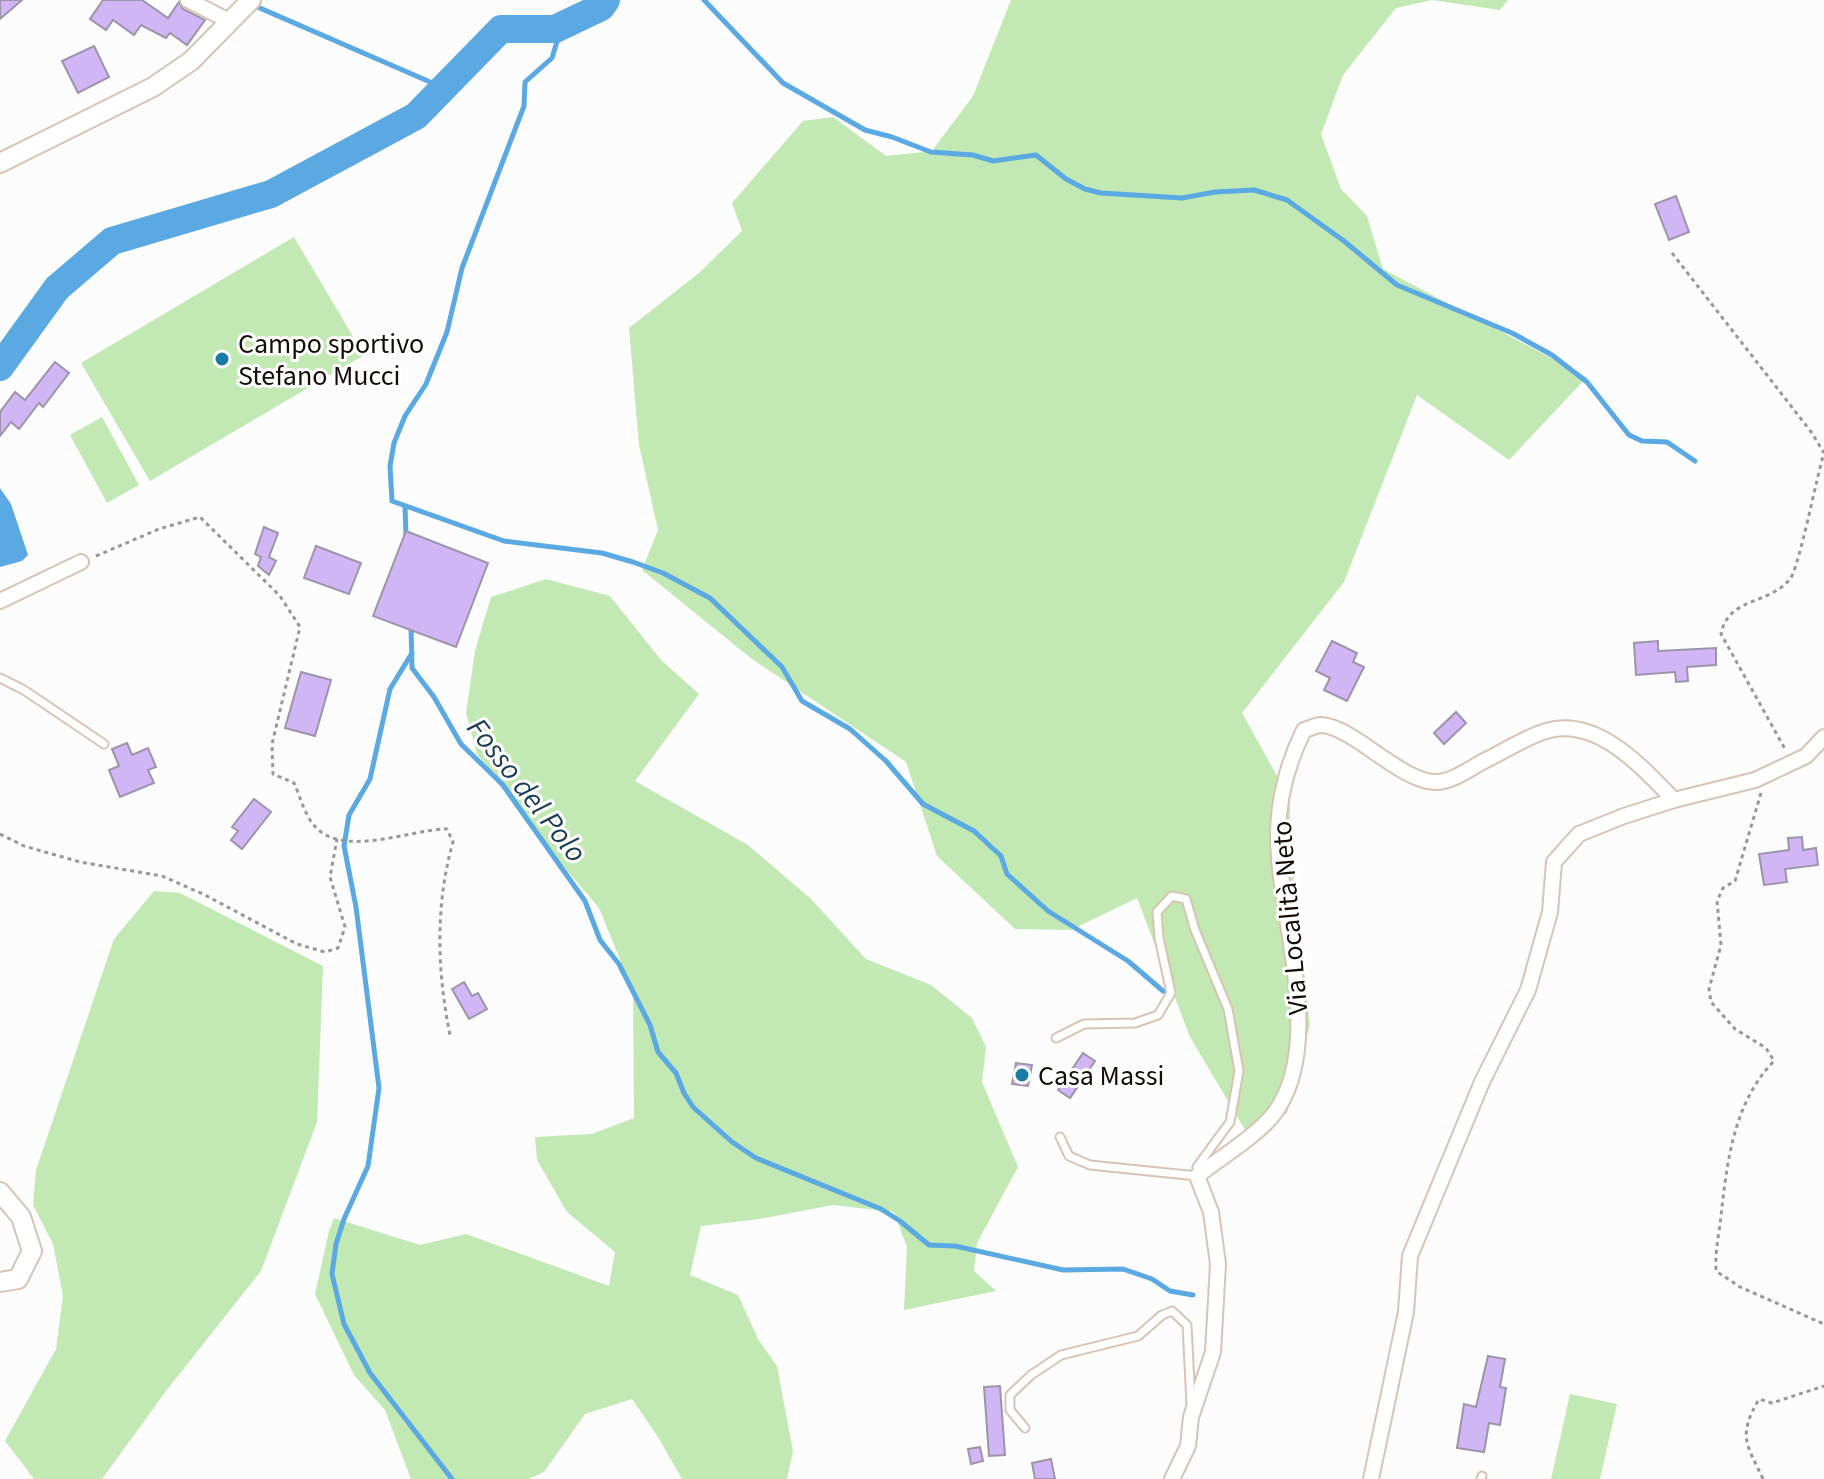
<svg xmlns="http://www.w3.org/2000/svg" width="1824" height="1479" viewBox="0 0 1824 1479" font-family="'Source Sans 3',sans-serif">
<rect width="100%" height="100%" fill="#fcfcfc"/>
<g fill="#c2e8b4">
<path d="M1011,0H1508L1500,10L1432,0L1396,8L1343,75L1321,134L1341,189L1367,216L1383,269L1587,377L1509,460L1417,395L1344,582L1242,713L1290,799V847L1310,1025L1287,1113L1251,1140L1190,1037L1137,898L1071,930L1015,929L937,856L906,762L752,659L642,570L658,530L639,445L629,328L699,273L742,231L732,203L803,121L833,117L886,156L932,151L973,96Z"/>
<path d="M294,237L364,355L150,481L81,363Z"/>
<path d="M102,417L139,485L107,503L70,435Z"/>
<path d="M546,579L610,596L661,660L699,694L635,781L748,845L810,898L866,959L931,985L972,1018L986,1047L982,1082L1018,1167L977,1243L974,1271L996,1291L904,1310L907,1247L894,1212L833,1205L759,1219L701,1226L690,1275L738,1295L758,1339L777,1366L793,1451L787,1479H682L658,1437L632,1399L585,1414L544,1472L529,1479H411L385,1410L354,1375L315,1294L329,1231L334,1218L420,1245L466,1234L609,1286L615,1252L567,1212L537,1160L535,1137L592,1134L634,1118L633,991L599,908L525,821L477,754L466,713L475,651L491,597Z"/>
<path d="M154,891L180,893L323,966L317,1122L261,1271L166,1391L102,1479H34L5,1441L56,1349L63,1296L53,1244L33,1205L36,1170L114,939Z"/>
<path d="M1570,1394L1617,1404L1600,1479H1551Z"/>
</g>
<path fill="#5ba9e2" d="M0,488L11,504L28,555L22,561L0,567Z"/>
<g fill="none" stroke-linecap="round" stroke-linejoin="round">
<g stroke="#5ba9e2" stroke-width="5">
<path d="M704,0L783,83L865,130L892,137L931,152L973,155L993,161L1036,155L1066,179L1085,189L1101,193L1182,198L1215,192L1254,190L1287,200L1344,241L1397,285L1512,333L1552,355L1587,382L1629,435L1642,441L1667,442L1695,461"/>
<path d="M253,5L444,88"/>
<path d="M562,25L552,58L525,82L524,106L462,268L447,332L426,384L405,416L394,443L390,466L392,501L504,541L602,553L633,562L663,573L710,598L782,667L802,701L850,729L886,761L923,804L974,831L1001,856L1007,874L1048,911L1128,961L1163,991"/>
<path d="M405,506L406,536"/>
<path d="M411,626L412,668L434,697L461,744L503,785L585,901L600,940L619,964L650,1025L658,1052L676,1073L684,1093L693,1107L732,1142L756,1158L881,1209L900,1221L929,1245L955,1246L1063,1270L1123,1269L1152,1279L1170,1291L1193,1295"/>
<path d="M412,653L390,689L370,779L349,815L344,846L356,907L379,1088L368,1166L344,1219L336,1244L332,1274L344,1324L370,1373L452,1479"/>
</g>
<path stroke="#5ba9e2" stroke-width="28" d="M0,367L57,288L112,241L271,194L416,116L501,29H555L601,7L606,0"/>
</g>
<g fill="#d0b6f4" stroke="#9c94a9" stroke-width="2">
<path d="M0,0H22L0,19Z"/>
<path d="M103,0H142L168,18L179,2L183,9L205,20L187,45L170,33L166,38L141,25L134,35L113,20L106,30L90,19Z"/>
<path d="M94,46L109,77L78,93L62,61Z"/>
<path d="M1676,196L1689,232L1669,240L1655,204Z"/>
<path d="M55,362L69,373L43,407L39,403L19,429L11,422L0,436V412L15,392L25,400Z"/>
<path d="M264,527L278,533L269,557L276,561L269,575L258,566L261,557L255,554Z"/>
<path d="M406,531L488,563L456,647L373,616Z"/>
<path d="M316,546L361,563L349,594L304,578Z"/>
<path d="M1332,641L1357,653L1353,662L1364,667L1347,701L1324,690L1330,678L1316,671Z"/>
<path d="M1658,641V651L1716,648V665L1687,667L1688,681L1676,682L1675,672L1636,675L1634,643Z"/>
<path d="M301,672L331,680L315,736L285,728Z"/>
<path d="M1456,712L1466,723L1444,744L1434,733Z"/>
<path d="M127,743L132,755L148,748L156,767L148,770L154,783L120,797L109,770L119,766L112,749Z"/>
<path d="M254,799L271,812L242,849L231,840L238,831L232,827Z"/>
<path d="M1802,837L1803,850L1816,848L1818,865L1785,869L1787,882L1764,885L1759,854L1789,850L1788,838Z"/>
<path d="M464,982L472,996L478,993L487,1009L469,1019L452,989Z"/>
<path d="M1083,1053L1095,1061L1070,1098L1058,1090Z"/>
<path d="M1016,1063L1032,1065L1028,1086L1012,1084Z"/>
<path d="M1488,1356L1505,1359L1500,1387L1506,1388L1500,1425L1489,1423L1484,1452L1457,1448L1464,1404L1476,1407Z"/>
<path d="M1000,1386L1005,1455L989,1456L984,1387Z"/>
<path d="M980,1447L983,1461L971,1464L968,1449Z"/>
<path d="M1051,1459L1055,1479H1035L1032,1463Z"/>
</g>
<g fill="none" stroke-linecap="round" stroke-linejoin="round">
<g stroke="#d9c3b3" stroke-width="11">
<g id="service">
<path d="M0,678L24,690L104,744"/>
<path d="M1056,1038L1084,1024L1135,1023L1158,1015L1171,993L1159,938L1157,912L1172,896L1186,899L1195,930L1228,1009L1239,1071L1230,1122L1197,1167V1176L1090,1165L1069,1156L1060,1137"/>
<path d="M1025,1428L1010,1410V1395L1031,1375L1061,1355L1138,1336L1162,1315L1172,1311L1187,1325L1191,1404"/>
<path d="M1481,1479L1482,1476"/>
</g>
</g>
<g stroke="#d9c3b3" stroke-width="18">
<g id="minor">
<path d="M188,0L231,22"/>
<path d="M0,601L81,562"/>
<path d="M1172,1479L1188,1446L1191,1417L1213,1352L1218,1264L1211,1212L1197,1176C1220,1158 1255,1137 1273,1115C1327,1046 1278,916 1278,836C1278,800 1288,762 1304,730C1309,729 1316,725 1321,725C1352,726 1400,781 1435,782C1453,782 1470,768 1486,760C1505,751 1526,737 1546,731C1597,716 1642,767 1674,800"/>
<path d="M1371,1479L1406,1312L1410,1256L1482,1082L1528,990L1550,912L1554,862L1579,834L1624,816L1674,800L1755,780L1806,756L1824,737"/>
</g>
</g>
<g stroke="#d9c3b3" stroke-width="22">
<g id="tertiary">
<path d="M0,163L153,87L191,61L251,0"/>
<path d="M0,1192L21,1217L32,1251L18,1279L0,1282"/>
</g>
</g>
<g stroke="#9a9795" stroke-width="3" stroke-dasharray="4 4" stroke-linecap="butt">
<path d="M1672,253L1812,433L1824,453C1817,475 1799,568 1790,579C1769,605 1728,597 1721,634L1785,749"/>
<path d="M96,556L159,529L200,517L280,596L300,627L272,744L273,774L294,783C300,796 304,813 313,824C340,860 410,829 447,829L453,842C435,905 437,971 450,1035"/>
<path d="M1761,793L1735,881L1723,888L1717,901L1721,945L1709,989L1711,1002L1735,1029L1766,1048L1774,1061C1734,1102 1727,1161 1721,1216C1719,1235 1715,1250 1716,1271L1740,1287L1824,1324"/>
<path d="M0,834L24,846L80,862L162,876L203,894L297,944L325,952L338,948L345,927L330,877L337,839"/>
<path d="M1763,1479C1747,1444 1737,1437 1759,1399L1772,1403L1824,1386"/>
</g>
<use href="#service" stroke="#fff" stroke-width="7"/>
<use href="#minor" stroke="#fff" stroke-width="14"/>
<use href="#tertiary" stroke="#fff" stroke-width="18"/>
</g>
<g fill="#1a7ba7" stroke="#fff" stroke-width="3">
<circle cx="222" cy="359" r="8"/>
<circle cx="1022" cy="1075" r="8"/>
</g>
<g text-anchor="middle" stroke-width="6" stroke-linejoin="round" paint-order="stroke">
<g font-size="28" fill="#150d08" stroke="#fff" text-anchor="start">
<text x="238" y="353">Campo sportivo<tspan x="238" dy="32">Stefano Mucci</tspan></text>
<text x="1038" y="1085">Casa Massi</text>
</g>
<g font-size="28" fill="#150d08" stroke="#fff">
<text transform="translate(1289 918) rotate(-95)" y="10">Via Località Neto</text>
</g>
<g font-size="30" font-style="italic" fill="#1b3d55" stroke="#fff">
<text transform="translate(527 790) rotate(52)" y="10">Fosso del Polo</text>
</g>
</g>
</svg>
